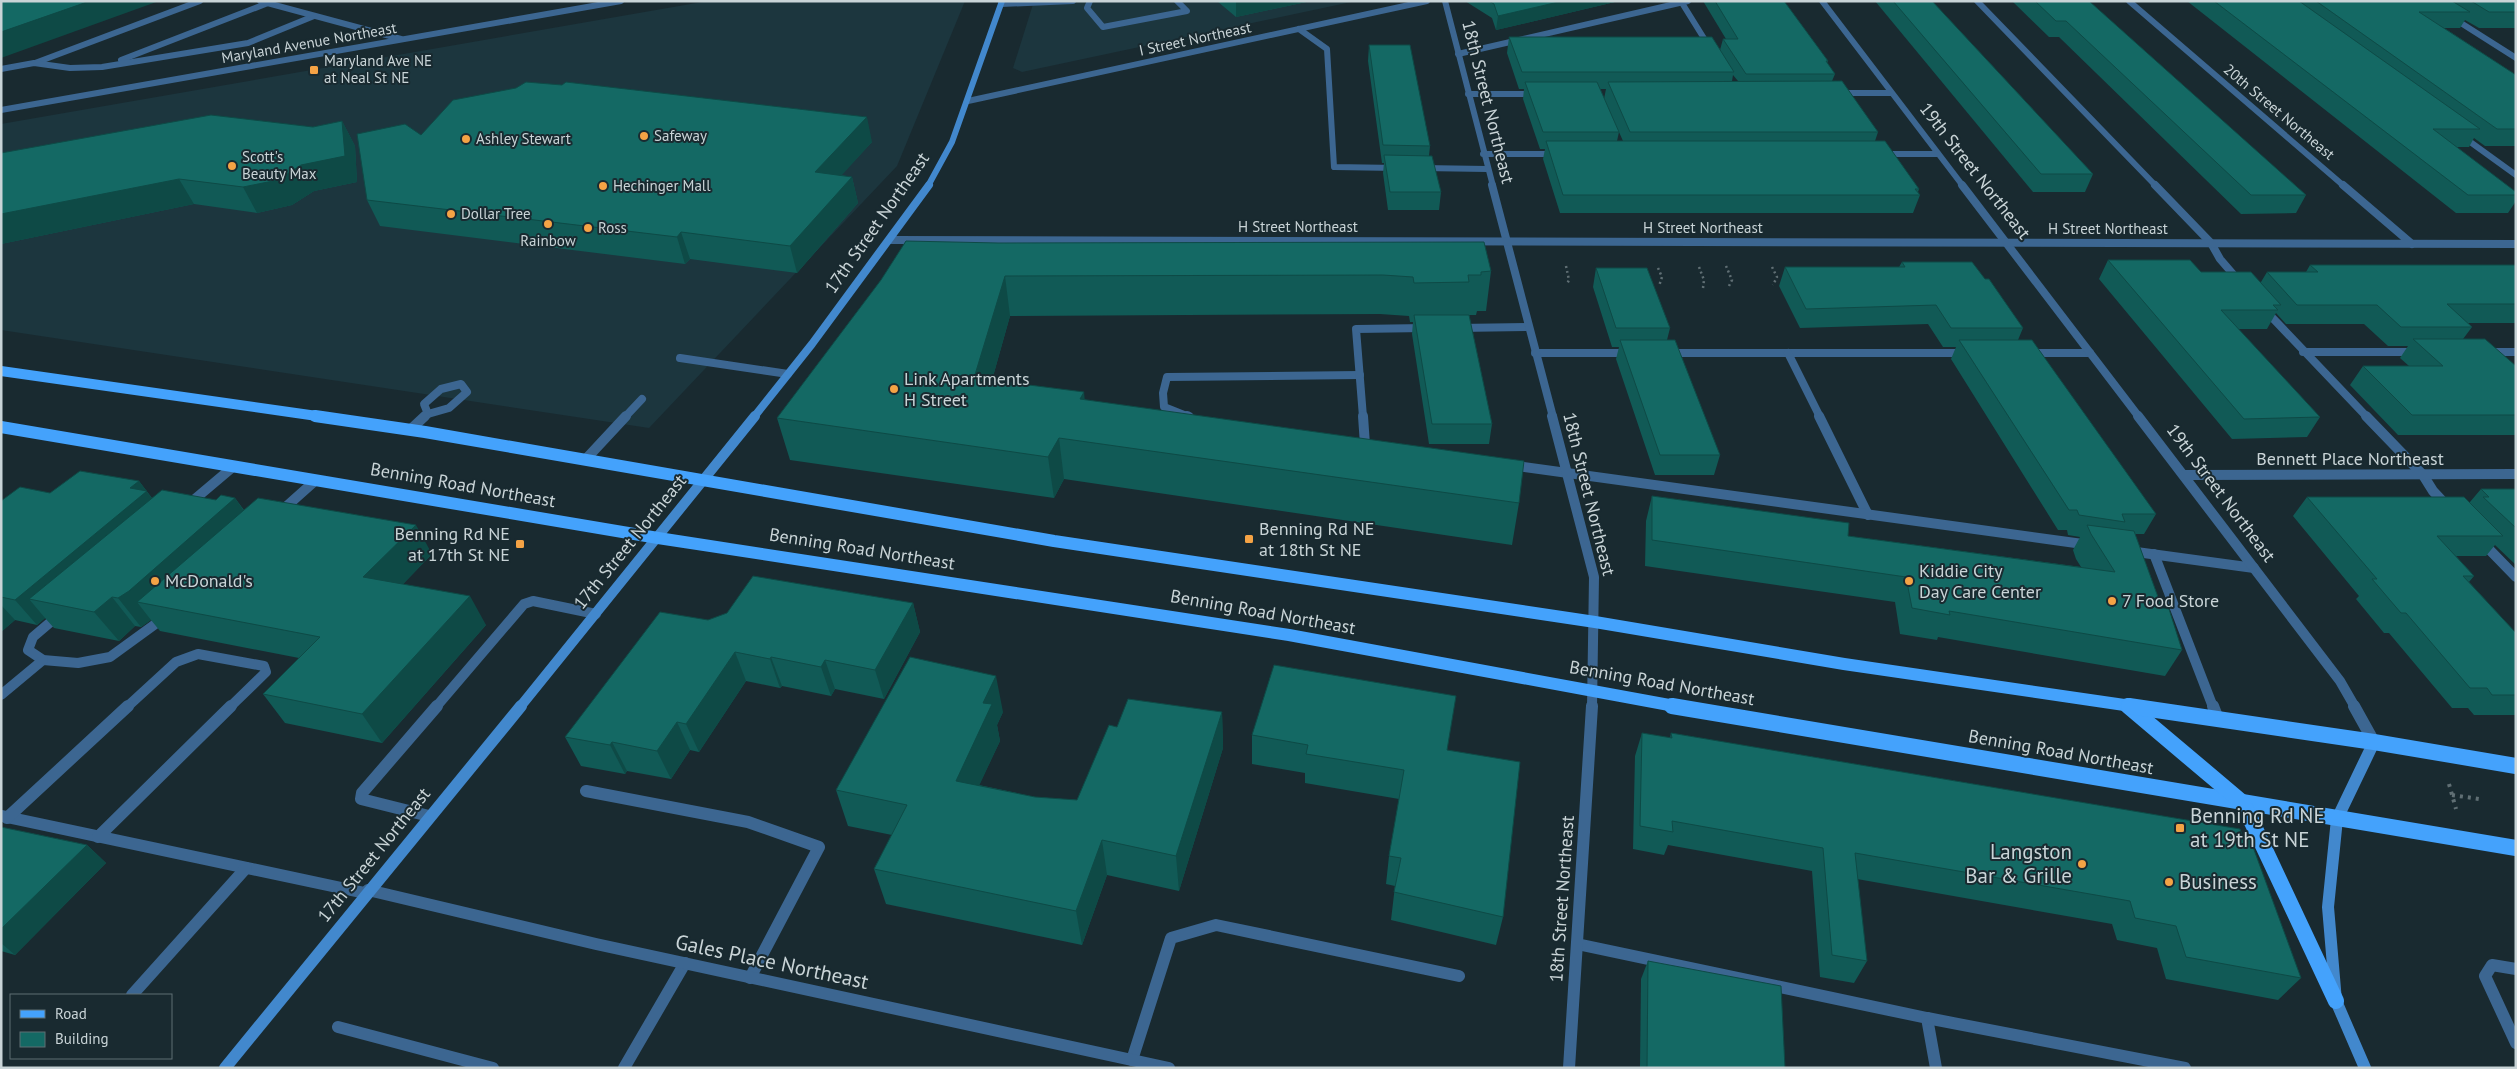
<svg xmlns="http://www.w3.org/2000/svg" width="2517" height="1069" viewBox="0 0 2517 1069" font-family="'PT Sans',sans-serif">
<rect width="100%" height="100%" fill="#192a30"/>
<g fill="#1c363e">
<path d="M708,1H965L897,166L649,428L1,330V124Z"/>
<path d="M1034,1H1356L1022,72L1013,68Z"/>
</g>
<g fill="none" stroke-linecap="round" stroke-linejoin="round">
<g stroke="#606f74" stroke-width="2.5" stroke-dasharray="2 3" stroke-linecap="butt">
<path d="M1566,266L1569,280L1567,284"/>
<path d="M1726,266L1732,280L1728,288"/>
<path d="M1699,267L1704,280L1703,288"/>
<path d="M1772,267L1777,277L1773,285"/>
<path d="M1658,268L1662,277L1659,286"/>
</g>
<g stroke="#606f74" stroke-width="4" stroke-dasharray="3 5" stroke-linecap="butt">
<path d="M2449,784L2456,809"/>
<path d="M2452,795L2479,799"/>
</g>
<g stroke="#3c6691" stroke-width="6">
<path d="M1090,1L1087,8L1103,27L1187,11L1177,1"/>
<path d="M1977,1L2156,186"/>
<path d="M1682,3L1710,48"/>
<path d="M1001,4L1073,1"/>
<path d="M1299,29L1327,49L1334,167L1397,168"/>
<path d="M1458,54L1688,1"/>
<path d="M121,60L268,3"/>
<path d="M35,63L200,1"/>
<path d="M1,69L34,63L70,68L102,67L248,43L314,16"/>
<path d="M2462,136L2516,175"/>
<path d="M1483,154H1557"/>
<path d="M1881,154H1938"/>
<path d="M1422,168L1487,169"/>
</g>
<g stroke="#3c6691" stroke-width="8">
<path d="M2155,185L2211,243L2220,259L2239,281"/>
<path d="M2265,310L2367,417"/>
<path d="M1458,328L1528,327"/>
<path d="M2303,352H2417"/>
<path d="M2487,352H2516"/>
<path d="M1535,353H1631"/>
<path d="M1668,353H1966"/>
<path d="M1788,353L1820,417"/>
<path d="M2028,353H2090"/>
<path d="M680,358L788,374"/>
<path d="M461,384L467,392L449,408L428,414L424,404L441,389Z"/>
<path d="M424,417L428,414"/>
<path d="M625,417L642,399"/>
<path d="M1189,417L1164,407L1163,393L1167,377L1360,375"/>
<path d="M1363,417L1356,329L1426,328"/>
</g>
<g stroke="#3c6691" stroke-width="10">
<path d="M1187,416L1189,417"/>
<path d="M1363,416L1365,445L1372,446"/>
<path d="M1819,416L1868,515"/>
<path d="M2366,416L2423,475L2433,491L2447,506"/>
<path d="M410,430L425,416"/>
<path d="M586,459L626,416"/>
<path d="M1510,465L2090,545"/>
<path d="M189,504L234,466"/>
<path d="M279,513L316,480"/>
<path d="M2482,542L2516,577"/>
<path d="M2129,551L2254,568"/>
<path d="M2154,554L2213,707"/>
<path d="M60,614L33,637L28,650L43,660L78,663L110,657L165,617"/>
<path d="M1,695L43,660"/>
<path d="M127,707L176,662L198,654L264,666L266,672L230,707"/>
<path d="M436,707L524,604L533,601L596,614"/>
</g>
<g stroke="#3c6691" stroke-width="12">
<path d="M2213,706L2218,719"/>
<path d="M586,791L748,822L819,847L750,978"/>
<path d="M2,816L365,893"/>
<path d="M429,816L361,799L362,793L437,706"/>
<path d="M7,818L128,706"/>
<path d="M98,837L231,706"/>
<path d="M1577,944L1927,1018L1936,1068"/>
<path d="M2516,969L2492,965L2485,976L2516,1043"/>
<path d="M132,995L246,868"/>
<path d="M1927,1018L2185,1068"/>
<path d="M338,1027L493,1068"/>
<path d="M1132,1060L1171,938L1216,925L1459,976"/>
<path d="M624,1068L685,963"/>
</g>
<g stroke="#3c6691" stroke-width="6">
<path d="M260,1L401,39"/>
<path d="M1445,1L1493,186"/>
<path d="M1822,1L1963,186"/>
<path d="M2129,1L2344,186"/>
<path d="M2453,18L2516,58"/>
<path d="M1839,93H1891"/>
<path d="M1468,94H1537"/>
<path d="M968,101L1427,1"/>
</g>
<g stroke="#3c6691" stroke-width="8">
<path d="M1492,185L1553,417"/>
<path d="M1962,185L2139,417"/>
<path d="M2343,185L2412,244"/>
<path d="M890,240L2516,244"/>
</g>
<g stroke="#3c6691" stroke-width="10">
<path d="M1552,416L1594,577L1592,707"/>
<path d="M2138,416L2340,681L2355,707"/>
<path d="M2184,475L2516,474"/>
</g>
<g stroke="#3c6691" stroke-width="12">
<path d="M2354,706L2374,742"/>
<path d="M368,890L596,944L1169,1068"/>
<path d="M1569,1068L1592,706"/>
</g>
<path stroke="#3c6691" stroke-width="6" d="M1,110L621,1"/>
<path stroke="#4288cd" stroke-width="6" d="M928,186L952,142L1002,1"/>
<path stroke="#4288cd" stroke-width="8" d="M754,417L812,344L929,185"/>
<path stroke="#4288cd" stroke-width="10" d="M520,707L755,416"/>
<g stroke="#4288cd" stroke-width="12">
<path d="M225,1068L521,706"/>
<path d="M2365,1068L2336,1001L2328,907L2337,819L2374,742"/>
</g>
<path stroke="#44a2fc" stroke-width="10" d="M1,371L324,417"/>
<g stroke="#44a2fc" stroke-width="12">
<path d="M315,416L425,432L1054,541L1595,622L1844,664L2138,707"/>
<path d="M1,427L658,538L1289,635L1680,707"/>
<path d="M2128,706L2129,707"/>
</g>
<g stroke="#44a2fc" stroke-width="16">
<path d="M1672,706L2516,848"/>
<path d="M2128,706L2243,803L2336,1001"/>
<path d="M2129,706L2374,742L2516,766"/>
</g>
</g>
<g fill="#115a56" fill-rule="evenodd">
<path d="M1217,1H1311L1236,17Z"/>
<path d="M1465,1H1619L1496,30L1492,18Z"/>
<path d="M1703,1H1784L1828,61L1827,63L1835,74L1832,81L1878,132L1875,141L1919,189L1918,192L1920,195L1913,213H1560L1543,159L1545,149H1540L1523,99L1524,89H1519L1507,53L1509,37L1720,50L1723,39H1726ZM1733,75L1738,81H1732ZM1600,89H1606L1604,99ZM1619,132L1623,141H1617Z"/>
<path d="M1875,1H1932L2093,174L2085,192H2033Z"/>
<path d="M2012,1H2089L2306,195L2296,213L2241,214L2059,37H2049Z"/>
<path d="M2187,1H2516V28H2479L2465,20L2460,28H2444L2516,75V146H2485L2474,138L2469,147H2456L2516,192V201L2508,213H2456Z"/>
<path d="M1369,45L1430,146L1429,156L1441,192L1439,210H1388L1383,173L1384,163H1382L1368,61Z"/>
<path d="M516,88L872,142L841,175L852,177L858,203L797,273L690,259L685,264L380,226L367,200L421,135Z"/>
<path d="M342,121L355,146L357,182L314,191L292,205L257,213L194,204L1,244V153L313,127Z"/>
<path d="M906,241L1491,271L1486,311H1477L1476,315H1469L1492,424L1489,444H1429L1412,334L1413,322H1410L1409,316L1380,314L1010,316L992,380L1085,400L1519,503L1512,545L1064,479L1054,498L790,460L777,418L881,280Z"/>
<path d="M2108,260L2201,272L2261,282L2267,272H2306L2310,265H2516V323H2468L2472,327L2463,339L2516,366V435H2398L2350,385L2363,366H2409L2400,358L2408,346H2388L2364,324H2286L2276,313L2267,329H2238L2320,417L2307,437L2232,439L2099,279Z"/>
<path d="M1902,262L1985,279L2023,328L2018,340L2156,514L2144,534H2135L2162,608L2182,650L2165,676L1938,637L1937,640L1900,634L1895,602L1645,566L1646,521L1652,496L1848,536L2081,567L2076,559L2073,550L2080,537L2068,535L2067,530H2058L1951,359L1956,347H1943L1928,324L1800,328L1779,286L1785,267H1899Z"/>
<path d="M1596,268L1670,328L1667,340L1720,455L1714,475H1655L1616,359L1619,347H1612L1593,287Z"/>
<path d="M139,481L152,498L216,500L235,498L244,510L432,554L403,584L486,625L382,743L285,723L263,694L299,658L160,631L151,620L141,627L135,626L119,641L54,628L45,618L37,625L15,620L1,632V501L50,493Z"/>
<path d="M2481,489H2516V565L2495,545L2486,556H2456L2474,576L2469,582L2516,633V715H2474L2468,708H2452L2389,633H2384L2356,599L2359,596L2293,516L2307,497L2470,502Z"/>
<path d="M913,603L920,632L884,699L835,689L831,696L782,686L780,688L746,681L699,752L690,750L671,779L627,771L625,774L581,766L565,737L708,620Z"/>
<path d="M1003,712L997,725L1000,741L979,785L1035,797L1077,800L1117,727L1222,712L1223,748L1179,891L1107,875L1082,945L886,904L874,869L892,835L848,826L836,790Z"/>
<path d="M1642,733L1670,738L1671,733L2240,829L2301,978L2278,1000L2166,979L2157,948L2117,940L2112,924L1857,879L1867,961L1854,983L1820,977L1812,871L1668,845L1664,855L1633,849L1635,756Z"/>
<path d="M1252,735L1447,750L1503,917L1496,945L1391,920L1395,886L1386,884L1389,856L1399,799L1305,783V773L1252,764Z"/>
<path d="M1,827L87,845L106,863L15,955L1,951Z"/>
<path d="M1648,961L1785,1068H1640L1641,979Z"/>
</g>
<g fill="#0e4a46">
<path d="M90,1H159L1,58V32Z"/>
<path d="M1236,1H1311L1236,17Z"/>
<path d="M1563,1H1619L1496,30L1498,16Z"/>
<path d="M867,117L872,142L821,198L815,172Z"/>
<path d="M342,121L355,146L357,182L314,191L292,205L257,213L243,187Z"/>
<path d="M852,177L858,203L797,273L790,246Z"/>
<path d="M179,179L194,204L1,244V214Z"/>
<path d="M681,232L690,259L685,264L677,237Z"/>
<path d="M1005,276L1010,316L981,419L974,378Z"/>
<path d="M1084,392L1088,433L1080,399Z"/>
<path d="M1059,438L1064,479L1054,498L1048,457Z"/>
<path d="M139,481L165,516L29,599L45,618L37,625L15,600L130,488Z"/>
<path d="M235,498L254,526L137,602L151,620L141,627L118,598Z"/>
<path d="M416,525L432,554L382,606L363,577Z"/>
<path d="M470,596L486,625L382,743L362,714Z"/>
<path d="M112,597L135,626L119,641L94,612Z"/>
<path d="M913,603L920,632L884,699L875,670Z"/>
<path d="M1,605L15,620L1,632Z"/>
<path d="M735,652L746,681L699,752L686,724Z"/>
<path d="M771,657L782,686L780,688L770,659Z"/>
<path d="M825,660L835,689L831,696L821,667Z"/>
<path d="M996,676L1003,712L997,725L1000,741L965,816L956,781L983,703Z"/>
<path d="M1222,712L1223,748L1179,891L1176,856Z"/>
<path d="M677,722L690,750L671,779L657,751Z"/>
<path d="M612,742L627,771L625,774L610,745Z"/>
<path d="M1102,840L1107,875L1082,945L1076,911Z"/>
<path d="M87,845L106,863L15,955L1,943V929Z"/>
</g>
<g fill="#146964" stroke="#0e4a46">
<path d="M1,1H90L1,32Z"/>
<path d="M1489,1H1563L1498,16L1494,4Z"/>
<path d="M1715,1H1784L1828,61H1826L1835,74H1746L1723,39H1738Z"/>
<path d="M1893,1H1932L2093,174H2041Z"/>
<path d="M2035,1H2089L2306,195H2251L2066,21H2056Z"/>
<path d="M2214,1H2299L2480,129H2433L2516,192V195H2468Z"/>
<path d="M2316,1H2452L2470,12H2419L2516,75V129H2497Z"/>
<path d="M2471,1H2516V12H2489Z"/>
<path d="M1509,37H1712L1734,72H1522Z"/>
<path d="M1369,45H1410L1430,146L1383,145Z"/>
<path d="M1842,81L1878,132H1630L1608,82Z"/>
<path d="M526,82L562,85L566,82L867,117L815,172L852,177L790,246L681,232L677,237L367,200L357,134L405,124L421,135L453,100L516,88Z"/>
<path d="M1525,82H1597L1619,132H1543Z"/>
<path d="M211,115L313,127L342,121L345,156L301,165L278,180L243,187L179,179L1,214V153Z"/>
<path d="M1546,141H1885L1919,189H1915L1920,195H1563Z"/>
<path d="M1384,155L1432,156L1441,192H1390Z"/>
<path d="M906,241L998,243L1484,242L1491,271L1481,272V275H1468L1469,282L1414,283L1413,277L1383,275L1005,276L974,378L1084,392L1080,399L1524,461L1519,503L1059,438L1048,457L777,418L881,280Z"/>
<path d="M2108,260H2190L2201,272H2251L2281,305H2273L2278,310H2221L2320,417L2244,419Z"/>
<path d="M1902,262H1972L1985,279H1989L2023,328H1951L1936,305L1806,309L1785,267H1905Z"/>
<path d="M2310,265H2516V304H2447L2472,327H2401L2377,305H2297L2267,272H2318Z"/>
<path d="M1596,268H1647L1670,328H1616Z"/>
<path d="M1414,315H1469L1492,424H1432Z"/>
<path d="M2413,339H2485L2516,366V415H2412L2363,366H2443Z"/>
<path d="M1620,340H1675L1720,455H1660Z"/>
<path d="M1959,340H2032L2156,514H2122L2125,522L2079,515L2077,510H2069Z"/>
<path d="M80,471L139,481L130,488L147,491L15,600L1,597V501L20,487L50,493Z"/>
<path d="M2481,489H2516V528L2483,497H2489Z"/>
<path d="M162,490L216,500L221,495L235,498L129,591L118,598L112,597L94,612L29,599Z"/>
<path d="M1652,496L1849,523L1848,536L2115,572L2091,534L2087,525L2134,531L2162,608L2169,609L2182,650L1949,611L1950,615L1912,608L1906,577L1652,540Z"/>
<path d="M2307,497H2464L2503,536H2437L2474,576H2463L2516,633V695H2492L2487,688H2470L2406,613H2401L2372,579H2377Z"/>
<path d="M258,498L416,525L363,577L470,596L362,714L263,694L320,637L137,602Z"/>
<path d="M753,576L913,603L875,670L825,660L821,667L771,657L770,659L735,652L686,724L677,722L657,751L612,742L610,745L565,737L660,612L708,620L727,613Z"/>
<path d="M910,657L996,676L983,703L992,704L956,781L1035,797L1077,800L1109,725L1117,727L1128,699L1222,712L1176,856L1102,840L1076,911L874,869L907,805L836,790Z"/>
<path d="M1274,665L1456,696L1447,750L1520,762L1503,917L1394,892L1401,858L1389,856L1404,770L1306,754L1308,745L1252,735Z"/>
<path d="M1642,733L1672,738L1671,733L2240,829L2242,836H2249L2301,978L2186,957L2176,926L2135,918L2130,901L1855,853L1867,961L1832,955L1823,848L1672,821L1673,832L1640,826Z"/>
<path d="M1,827L87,845L1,929Z"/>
<path d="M1648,961L1781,986L1785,1068H1647Z"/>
</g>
<g fill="#f5a345" stroke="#192a30" stroke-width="2">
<rect x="309" y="65" width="10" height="10" rx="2.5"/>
<circle cx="644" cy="136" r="5"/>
<circle cx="466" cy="139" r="5"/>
<circle cx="232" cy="166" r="5"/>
<circle cx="603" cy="186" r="5"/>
<circle cx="451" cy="214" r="5"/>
<circle cx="548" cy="224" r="5"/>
<circle cx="588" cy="228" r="5"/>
<circle cx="894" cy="389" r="5"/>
<rect x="1244" y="534" width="10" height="10" rx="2.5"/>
<rect x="515" y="539" width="10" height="10" rx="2.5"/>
<circle cx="155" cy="581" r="5"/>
<circle cx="1909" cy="581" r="5"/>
<circle cx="2112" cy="601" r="5"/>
<rect x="2175" y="823" width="10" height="10" rx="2.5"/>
<circle cx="2082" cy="864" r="5"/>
<circle cx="2169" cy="882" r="5"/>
</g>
<g text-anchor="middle" stroke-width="4" stroke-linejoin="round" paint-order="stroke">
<g font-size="15" fill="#c9d4d7" stroke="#192a30">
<text transform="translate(1195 39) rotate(-12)" y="5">I Street Northeast</text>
<text transform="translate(309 43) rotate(-10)" y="5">Maryland Avenue Northeast</text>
<text transform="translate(2279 112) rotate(40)" y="5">20th Street Northeast</text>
<text x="1298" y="232">H Street Northeast</text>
<text x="1703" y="233">H Street Northeast</text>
<text x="2108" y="234">H Street Northeast</text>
</g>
<g font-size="15" fill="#c9d4d7" stroke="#192a30" text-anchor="start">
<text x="324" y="66">Maryland Ave NE<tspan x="324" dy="17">at Neal St NE</tspan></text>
<text x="654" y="141">Safeway</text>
<text x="476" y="144">Ashley Stewart</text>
<text x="242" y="162">Scott's<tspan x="242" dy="17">Beauty Max</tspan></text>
<text x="613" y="191">Hechinger Mall</text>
<text x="461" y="219">Dollar Tree</text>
<text x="598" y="233">Ross</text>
<text x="548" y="246" text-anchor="middle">Rainbow</text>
</g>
<g font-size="18" fill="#c9d4d7" stroke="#192a30">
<text transform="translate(1488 102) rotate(76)" y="6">18th Street Northeast</text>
<text transform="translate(1975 171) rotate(52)" y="6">19th Street Northeast</text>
<text transform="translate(877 223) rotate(-55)" y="6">17th Street Northeast</text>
<text x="2350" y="465">Bennett Place Northeast</text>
<text transform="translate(463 485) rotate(10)" y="6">Benning Road Northeast</text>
<text transform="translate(2221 493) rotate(53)" y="6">19th Street Northeast</text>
<text transform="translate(1589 494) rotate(76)" y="6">18th Street Northeast</text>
<text transform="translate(630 542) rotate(-51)" y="6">17th Street Northeast</text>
<text transform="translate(862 549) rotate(9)" y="6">Benning Road Northeast</text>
<text transform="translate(1263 612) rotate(10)" y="6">Benning Road Northeast</text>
<text transform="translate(1662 683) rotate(10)" y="6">Benning Road Northeast</text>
<text transform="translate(2061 752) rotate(10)" y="6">Benning Road Northeast</text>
<text transform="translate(374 855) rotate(-51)" y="6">17th Street Northeast</text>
<text transform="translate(1562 899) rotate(-86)" y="6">18th Street Northeast</text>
</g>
<g font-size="18" fill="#c9d4d7" stroke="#192a30" text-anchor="start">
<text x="904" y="385">Link Apartments<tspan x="904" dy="21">H Street</tspan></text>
<text x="1259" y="535">Benning Rd NE<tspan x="1259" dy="21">at 18th St NE</tspan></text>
<text x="510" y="540" text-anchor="end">Benning Rd NE<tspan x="510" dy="21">at 17th St NE</tspan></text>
<text x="1919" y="577">Kiddie City<tspan x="1919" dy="21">Day Care Center</tspan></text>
<text x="165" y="587">McDonald's</text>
<text x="2122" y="607">7 Food Store</text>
</g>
<g font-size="21" fill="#c9d4d7" stroke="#192a30" text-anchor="start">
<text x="2190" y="823">Benning Rd NE<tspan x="2190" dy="24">at 19th St NE</tspan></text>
<text x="2072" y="859" text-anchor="end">Langston<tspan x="2072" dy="24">Bar &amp; Grille</tspan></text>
<text x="2179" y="889">Business</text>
</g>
<g font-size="21" fill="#c9d4d7" stroke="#192a30">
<text transform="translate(772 962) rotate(12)" y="7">Gales Place Northeast</text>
</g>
</g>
<rect width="2517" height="1069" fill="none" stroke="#c9d4d7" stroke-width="5"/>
<rect x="10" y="994" width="162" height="65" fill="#192a30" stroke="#5f6e73"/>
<rect x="20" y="1010" width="25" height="8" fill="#44a2fc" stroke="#5f6e73"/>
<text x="55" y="1019" font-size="15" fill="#c9d4d7">Road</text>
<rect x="20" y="1032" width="25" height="15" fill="#146964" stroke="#5f6e73"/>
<text x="55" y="1044" font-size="15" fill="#c9d4d7">Building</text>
</svg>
